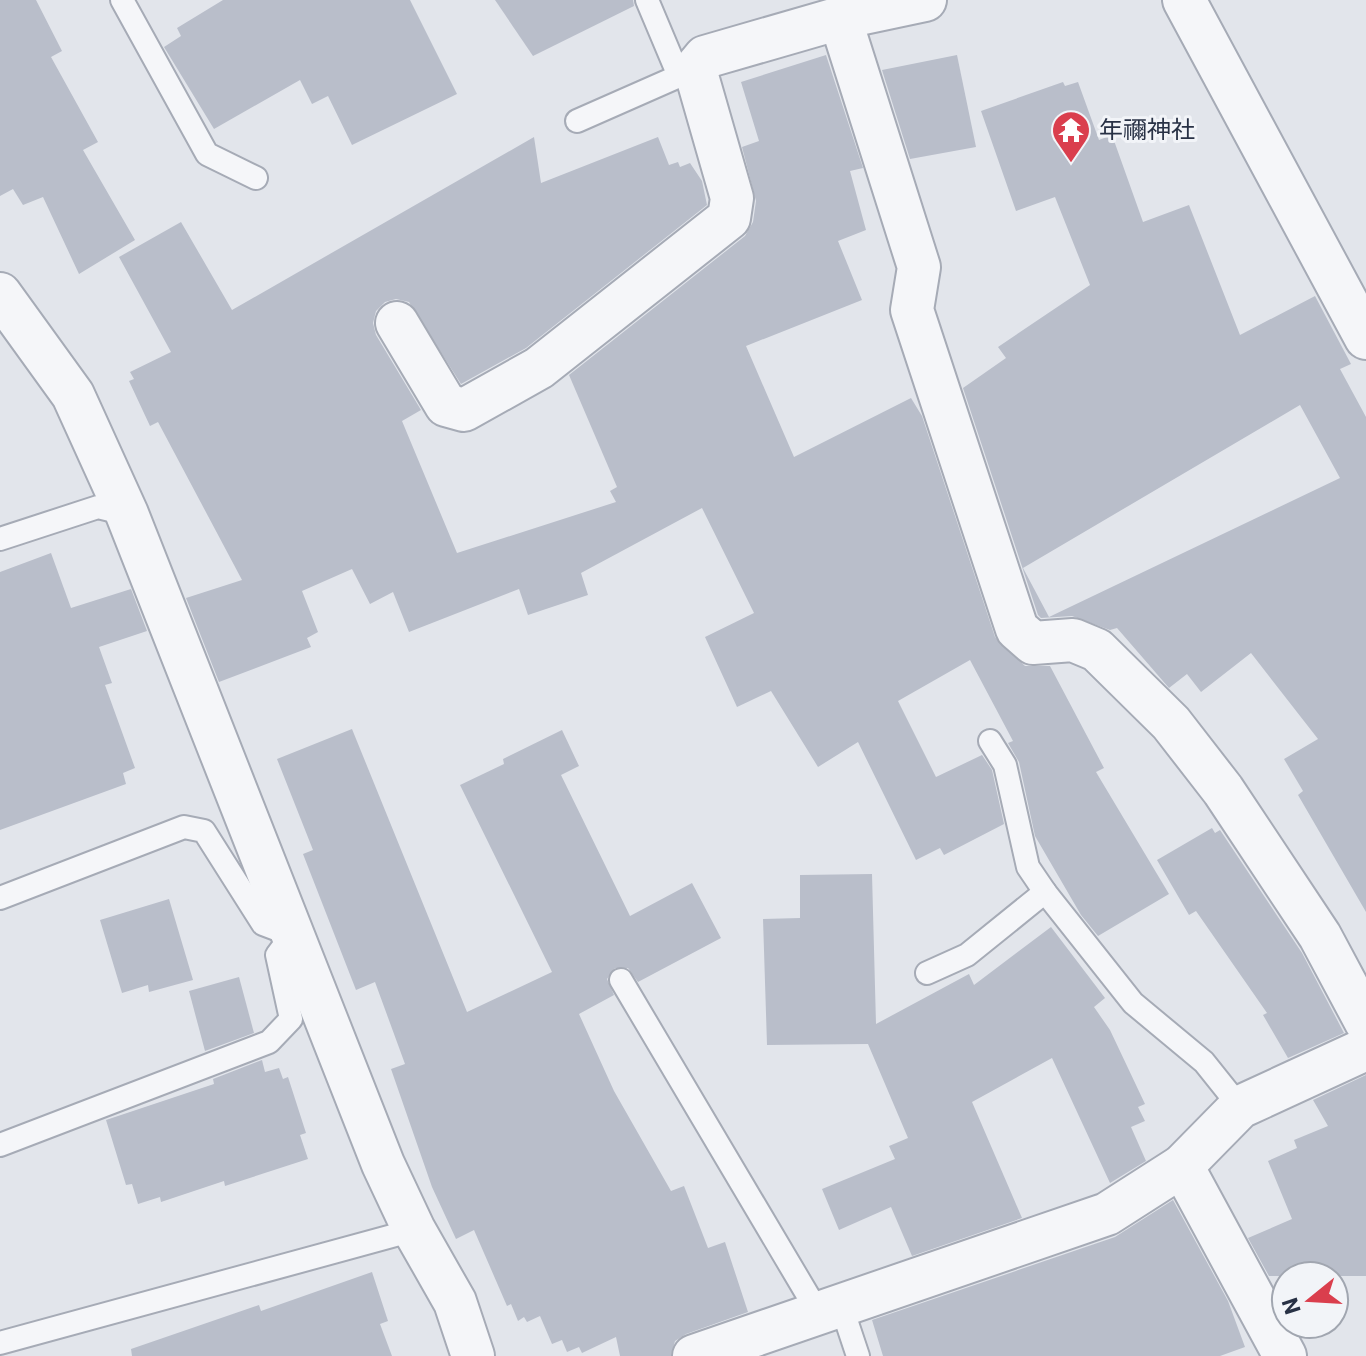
<svg xmlns="http://www.w3.org/2000/svg" width="1366" height="1356" viewBox="0 0 1366 1356" font-family="Roboto,'Noto Sans JP',sans-serif">
<rect width="100%" height="100%" fill="#e2e5eb"/>
<g fill="#b9beca" fill-rule="evenodd">
<path d="M0,0H36L62,51L51,57L98,142L83,150L135,240L79,274L43,197L23,205L13,189L0,196Z"/>
<path d="M223,0H410L457,94L352,145L328,96L312,104L300,80L214,129L164,47L181,36L177,28Z"/>
<path d="M495,0H633L634,6L533,56Z"/>
<path d="M826,55L863,168L850,171L866,230L838,241L862,300L746,346L794,457L911,398L922,416L995,637L1025,666H1050L1104,768L1096,772L1169,894L1098,936L1081,915L1035,836L1019,762L1008,743L1013,741L970,660L898,701L936,777L982,755L992,770L1004,824L944,855L940,848L916,860L858,742L818,767L771,691L737,707L705,637L754,613L702,508L581,573L588,595L528,615L519,589L409,632L393,592L370,604L352,569L302,591L318,632L307,638L311,647L219,682L186,598L242,580L158,422L150,426L129,381L134,379L130,372L171,352L119,257L181,222L232,310L534,137L541,183L658,137L669,165L678,162L680,167L690,163L702,181L707,205L526,348L461,384L409,302L396,299L385,302L376,311L373,323L376,335L421,410L402,421L457,553L616,502L610,491L617,487L569,375L745,236L753,222L756,201L742,147L759,141L741,82Z"/>
<path d="M957,55L976,147L910,159L882,70Z"/>
<path d="M1063,82L1065,86L1078,82L1099,140L1112,135L1143,222L1189,205L1240,335L1315,296L1351,364L1340,369L1366,417V912L1298,795L1303,791L1284,759L1318,739L1251,653L1201,692L1187,674L1169,688L1117,628L1110,630L1072,616L1041,618L1038,615L963,388L1006,358L998,347L1090,285L1055,197L1016,211L981,111ZM1300,405L1340,478L1049,617L1023,568Z"/>
<path d="M51,553L71,608L131,589L147,631L99,647L112,683L105,685L135,768L123,773L126,784L0,830V572Z"/>
<path d="M352,729L467,1012L552,972L460,785L504,764L503,759L562,730L579,766L561,775L630,916L692,883L721,938L638,982L628,968H615L607,979L614,995L579,1014L614,1091L671,1191L684,1186L708,1248L725,1242L748,1312L686,1334L675,1341L671,1356H620L616,1337L582,1353L579,1347L567,1352L562,1340L552,1344L540,1316L527,1322L524,1317L518,1321L511,1304L507,1306L474,1230L456,1239L432,1187L391,1069L405,1064L375,982L356,990L303,854L313,850L277,759Z"/>
<path d="M1212,828L1215,833L1220,830L1302,953L1344,1033L1288,1058L1263,1015L1267,1013L1196,911L1189,915L1157,860Z"/>
<path d="M872,874L876,1024L969,974L974,985L1051,927L1105,998L1094,1007L1110,1030L1145,1104L1138,1107L1145,1121L1131,1127L1146,1161L1110,1183L1052,1058L972,1102L1022,1218L912,1256L891,1207L839,1230L822,1189L895,1159L889,1146L908,1138L868,1044L767,1045L763,919L800,918V875Z"/>
<path d="M169,899L193,980L149,992L148,985L122,993L100,920Z"/>
<path d="M239,977L254,1033L205,1051L189,991Z"/>
<path d="M262,1060L265,1072L279,1068L283,1079L288,1077L306,1133L300,1135L308,1159L225,1186L224,1181L161,1202L160,1197L138,1204L132,1184L126,1185L106,1120L214,1084L213,1079Z"/>
<path d="M1366,1075V1276H1269L1248,1238L1292,1219L1268,1161L1297,1148L1294,1140L1328,1126L1313,1100Z"/>
<path d="M1173,1200L1228,1301L1245,1347L1220,1356H883L872,1320L1115,1237Z"/>
<path d="M372,1272L388,1321L380,1324L392,1356H132L131,1349L259,1305L261,1311Z"/>
</g>
<g fill="none" stroke-linecap="round" stroke-linejoin="round">
<g stroke="#a6abb6" stroke-width="26">
<g id="lane">
<path d="M122,0L207,154L256,178"/>
<path d="M647,0L679,76"/>
<path d="M577,121L695,69"/>
<path d="M0,539L98,507L127,514"/>
<path d="M990,741L1005,765L1028,867L1045,892"/>
<path d="M0,898L184,827L204,831L263,924L292,935L277,955L291,1019L269,1042L0,1145"/>
<path d="M927,973L967,955L1045,892L1133,1003L1204,1062L1240,1107"/>
<path d="M621,980L819,1314"/>
<path d="M841,1305L858,1356"/>
<path d="M0,1343L414,1230"/>
</g>
</g>
<g stroke="#a6abb6" stroke-width="46">
<g id="street">
<path d="M1184,0L1366,338"/>
<path d="M840,18L919,267L912,310L1017,629L1033,643L1073,640L1097,650L1171,723L1223,790L1320,936L1366,1022"/>
<path d="M0,294L73,395L127,514L383,1164L414,1230L455,1302L473,1356"/>
<path d="M397,323L446,405L464,410L539,368L729,218L732,198L695,69L705,57L840,18L925,0"/>
<path d="M1182,1166L1285,1356"/>
<path d="M694,1356L1107,1214L1182,1166L1240,1107L1366,1049"/>
</g>
</g>
<use href="#lane" stroke="#f5f6f9" stroke-width="22"/>
<use href="#street" stroke="#f5f6f9" stroke-width="42"/>
</g>
<defs>
<g id="temple-pin" transform="scale(2)"><path d="M0 17L-7.5 6A9.5 9.5 0 1 1 7.5 6Z" fill="#da3e4d" stroke="#f2f4f8"/><path d="M0-6L5-2H3V0L6.5 2.5H4V6H1.5V3h-3V6H-4V2.5H-6.5L-3 0V-2H-5Z" fill="#fff"/></g>
</defs>
<g fill-rule="evenodd">
<use href="#temple-pin" x="1071" y="130"/>
</g>
<g text-anchor="middle" stroke-width="6" stroke-linejoin="round" paint-order="stroke">
<g font-size="24" fill="#283145" stroke="#f2f4f8" text-anchor="start">
<text x="1099" y="138">年禰神社</text>
</g>
</g>
<g transform="translate(1310 1300) rotate(252)"><circle r="38" fill="#f2f4f8" stroke="#a1a6b0" stroke-width="2"/>
<path d="M0-6L14 30L0 20L-14 30Z" fill="#da3e4d"/>
<text y="-12" font-size="22" font-weight="bold" text-anchor="middle" fill="#283145">N</text>
</g>
</svg>
